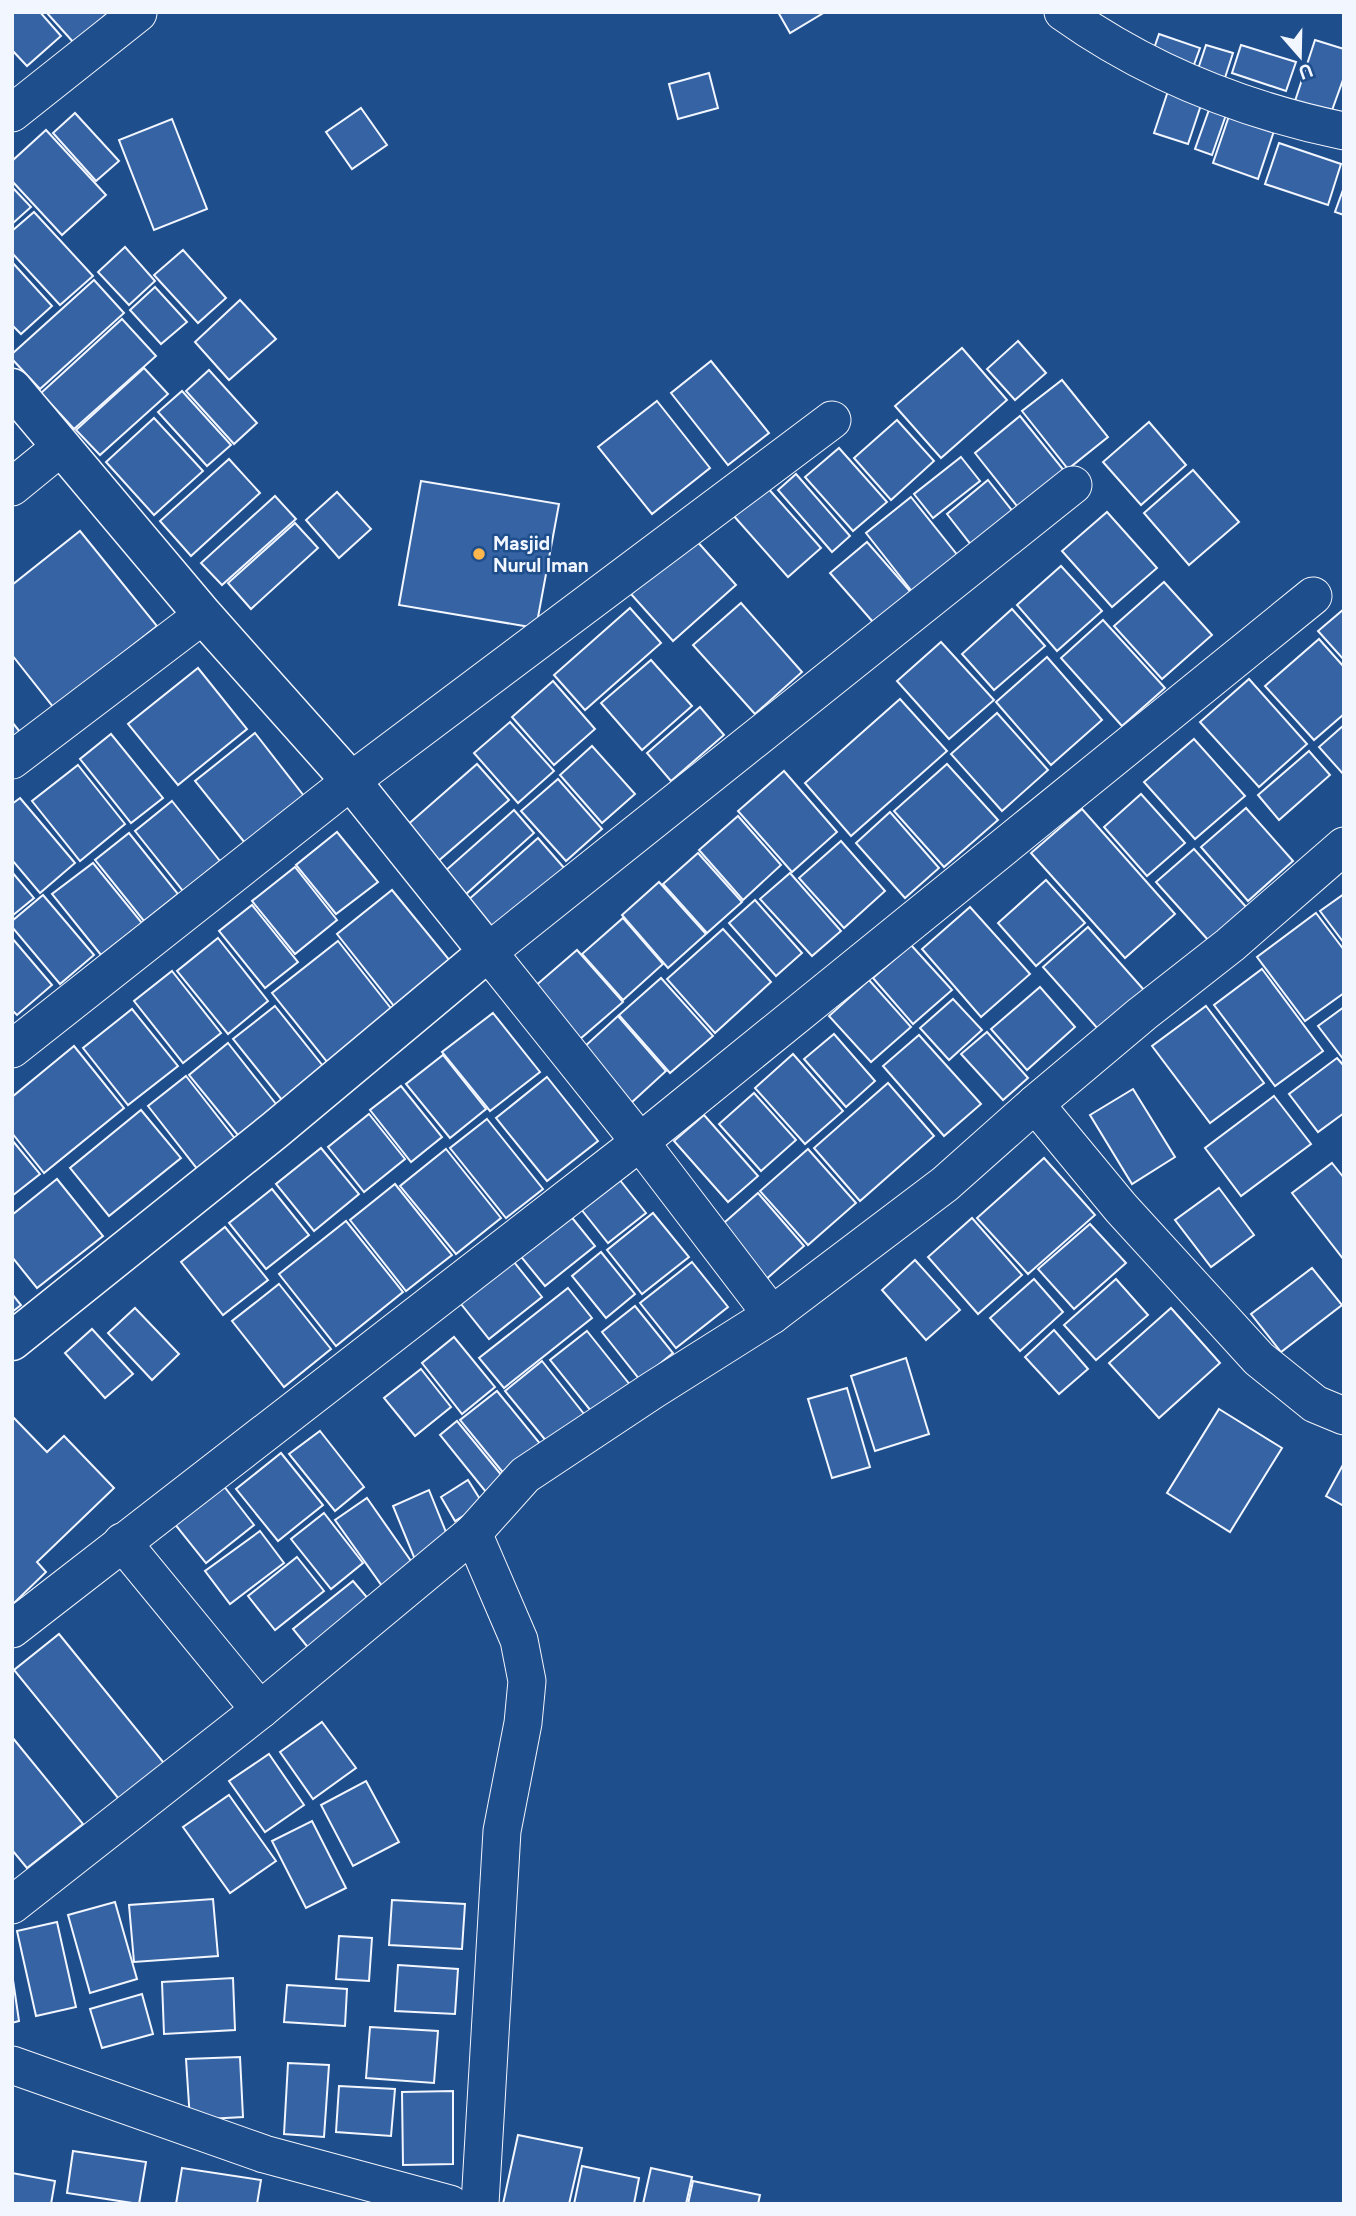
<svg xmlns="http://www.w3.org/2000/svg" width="1356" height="2216" viewBox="0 0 1356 2216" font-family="Figtree,sans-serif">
<rect width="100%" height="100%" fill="#1f4e8c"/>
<g fill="#3563a3" stroke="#f2f6ff" stroke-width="2">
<path d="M12,12H40L61,36L27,66L12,50Z"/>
<path d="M46,12H109L74,43Z"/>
<path d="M778,12H825L790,33Z"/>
<path d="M1159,34L1200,48L1191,73L1150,60Z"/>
<path d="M1315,40L1344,49V77L1331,113L1295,101Z"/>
<path d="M1206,45L1233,53L1221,90L1194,81Z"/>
<path d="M1241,45L1296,62L1286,91L1232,73Z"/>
<path d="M709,73L718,108L678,119L669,84Z"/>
<path d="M1169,88L1203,99L1188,144L1154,133Z"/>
<path d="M1210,107L1227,112L1212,155L1195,149Z"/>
<path d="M361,108L387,145L352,169L326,132Z"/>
<path d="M75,113L119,161L96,181L53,133Z"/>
<path d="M1229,116L1274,131L1258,179L1213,163Z"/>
<path d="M172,119L207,209L154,230L119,140Z"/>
<path d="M46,130L106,195L62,235L12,181V161Z"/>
<path d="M1279,143L1341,164L1328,205L1265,184Z"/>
<path d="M12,187L31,207L12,224Z"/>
<path d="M1344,187V215L1335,212Z"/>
<path d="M34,212L93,276L60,305L12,253V231Z"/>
<path d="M125,247L155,281L129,305L98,272Z"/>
<path d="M183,250L226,298L198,323L154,275Z"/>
<path d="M12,262L52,306L21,334L12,325Z"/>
<path d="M94,280L124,313L40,389L12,359V354Z"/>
<path d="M155,287L187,322L161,344L130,310Z"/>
<path d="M240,300L276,339L229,380L195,342Z"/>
<path d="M122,319L156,356L74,429L41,393Z"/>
<path d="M1018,341L1046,373L1015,400L987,369Z"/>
<path d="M962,348L1007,400L941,458L895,406Z"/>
<path d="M711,361L769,433L728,465L671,393Z"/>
<path d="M144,368L168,394L100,455L76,430Z"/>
<path d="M209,370L257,423L234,444L186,391Z"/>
<path d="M1062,380L1108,437L1068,469L1022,411Z"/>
<path d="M182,391L231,445L207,466L158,412Z"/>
<path d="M657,401L710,468L652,514L598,447Z"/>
<path d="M1020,416L1066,473L1020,510L975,453Z"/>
<path d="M154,418L203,471L154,515L106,462Z"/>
<path d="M897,420L934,461L891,500L854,458Z"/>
<path d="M1149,422L1186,465L1141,505L1103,462Z"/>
<path d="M839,448L887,502L853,531L805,477Z"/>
<path d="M961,457L980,481L933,518L914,494Z"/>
<path d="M229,459L260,493L191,556L160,521Z"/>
<path d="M1193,470L1239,522L1189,565L1144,513Z"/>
<path d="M796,474L850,536L832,552L778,490Z"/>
<path d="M988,480L1014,513L972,546L947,514Z"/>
<path d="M421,481L559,504L536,628L399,605Z"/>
<path d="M766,486L821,548L788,577L733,515Z"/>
<path d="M337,492L371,529L339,558L306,520Z"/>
<path d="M275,496L296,519L222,585L201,563Z"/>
<path d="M911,497L959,557L914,594L866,533Z"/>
<path d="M1107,512L1157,568L1112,607L1062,551Z"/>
<path d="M295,523L318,548L251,609L228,583Z"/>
<path d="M80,531L157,626L54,708L12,655V585Z"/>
<path d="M695,539L736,585L673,641L631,594Z"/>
<path d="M867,542L916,598L880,630L830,573Z"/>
<path d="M1061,566L1102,611L1057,651L1017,605Z"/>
<path d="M1164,582L1212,635L1162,679L1114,626Z"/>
<path d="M741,603L802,672L755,714L693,645Z"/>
<path d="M630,608L661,643L585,710L554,675Z"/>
<path d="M1012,609L1045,646L994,690L962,654Z"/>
<path d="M1344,609V660L1318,631Z"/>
<path d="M1103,620L1165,688L1122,726L1061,658Z"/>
<path d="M1319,639L1344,667V714L1314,740L1265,686Z"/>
<path d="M941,642L994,700L949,739L897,681Z"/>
<path d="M1047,657L1102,720L1051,765L996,702Z"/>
<path d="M651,660L692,706L642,750L601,703Z"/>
<path d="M198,668L247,729L178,785L128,724Z"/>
<path d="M1249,679L1307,744L1259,787L1200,722Z"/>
<path d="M553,681L595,729L554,765L512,717Z"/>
<path d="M900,699L947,751L851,836L805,783Z"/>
<path d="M700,707L724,735L671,781L647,753Z"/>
<path d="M997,713L1048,770L1002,811L951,754Z"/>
<path d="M12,722L25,738L12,748Z"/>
<path d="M510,722L554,771L518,803L474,753Z"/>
<path d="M1344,725V775L1319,747Z"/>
<path d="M255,733L304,796L245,843L195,781Z"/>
<path d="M111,734L163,798L131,823L80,759Z"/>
<path d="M1194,739L1245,796L1195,839L1144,782Z"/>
<path d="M592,746L635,794L602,823L560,775Z"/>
<path d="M1309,751L1330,775L1279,820L1258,795Z"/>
<path d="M477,764L509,800L437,862L405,827Z"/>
<path d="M947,764L998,820L944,867L894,811Z"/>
<path d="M78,765L125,824L80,861L32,801Z"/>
<path d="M784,771L837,832L792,872L738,811Z"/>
<path d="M558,779L602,829L566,861L521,811Z"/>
<path d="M1141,794L1185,843L1147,876L1104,827Z"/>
<path d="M20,798L75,863L40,893L12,860V804Z"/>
<path d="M172,801L220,861L183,891L135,831Z"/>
<path d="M1246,808L1293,861L1248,901L1201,847Z"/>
<path d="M1082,809L1175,914L1125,958L1031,853Z"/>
<path d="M514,810L534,833L465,895L444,872Z"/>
<path d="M890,812L939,868L905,898L856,843Z"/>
<path d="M738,816L781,865L743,900L699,850Z"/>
<path d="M337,832L378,882L336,914L296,865Z"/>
<path d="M129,833L178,894L144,921L95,860Z"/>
<path d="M538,838L565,869L494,930L467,901Z"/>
<path d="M841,841L885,891L844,928L799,878Z"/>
<path d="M1194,849L1247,908L1209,941L1156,882Z"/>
<path d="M698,853L742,902L707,933L663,884Z"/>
<path d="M93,863L142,923L101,955L52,894Z"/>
<path d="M295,867L337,920L295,954L252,901Z"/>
<path d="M12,872L34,898L12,916Z"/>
<path d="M790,873L841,931L812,956L760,899Z"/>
<path d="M1046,880L1085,923L1036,966L998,923Z"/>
<path d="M659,882L706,934L668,968L622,915Z"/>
<path d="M392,890L451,962L394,1006L337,934Z"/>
<path d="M1344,894V943L1320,911Z"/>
<path d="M43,895L94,955L60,984L12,927V921Z"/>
<path d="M755,900L802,953L776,976L729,923Z"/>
<path d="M252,905L298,962L265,988L219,931Z"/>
<path d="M970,907L1030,974L981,1017L922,949Z"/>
<path d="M1316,913L1344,950V993L1305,1021L1257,957Z"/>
<path d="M623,918L663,964L623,1000L582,954Z"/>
<path d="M1088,927L1144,990L1099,1030L1043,967Z"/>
<path d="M723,929L771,982L715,1033L667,979Z"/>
<path d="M12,938L52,985L17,1015L12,1010Z"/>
<path d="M218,938L268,1001L228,1034L177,971Z"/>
<path d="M338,941L397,1016L332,1068L272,993Z"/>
<path d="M911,945L952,990L913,1024L873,978Z"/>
<path d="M577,950L623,1002L580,1039L534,987Z"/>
<path d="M1262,969L1323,1051L1275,1086L1214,1005Z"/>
<path d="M172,971L221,1033L183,1063L134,1001Z"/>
<path d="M661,978L713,1036L670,1073L619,1015Z"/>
<path d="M869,980L911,1027L871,1062L829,1016Z"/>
<path d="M1040,987L1075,1027L1027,1070L991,1029Z"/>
<path d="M953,999L982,1030L949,1060L920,1028Z"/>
<path d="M275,1006L327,1071L286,1105L233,1039Z"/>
<path d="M1206,1006L1264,1083L1210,1123L1152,1046Z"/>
<path d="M1344,1007V1060L1318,1026Z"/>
<path d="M132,1009L178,1066L128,1105L83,1048Z"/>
<path d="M493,1013L540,1072L490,1111L442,1052Z"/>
<path d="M618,1016L666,1071L631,1103L583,1048Z"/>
<path d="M987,1032L1028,1078L1003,1100L961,1054Z"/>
<path d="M834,1034L875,1081L846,1107L804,1059Z"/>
<path d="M919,1035L981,1104L944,1136L883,1066Z"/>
<path d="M228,1043L280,1109L242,1140L189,1075Z"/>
<path d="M74,1046L124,1108L44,1173L12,1133V1097Z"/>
<path d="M793,1054L843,1111L805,1144L755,1088Z"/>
<path d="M443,1055L486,1109L450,1138L406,1084Z"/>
<path d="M1337,1058L1344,1066V1113L1318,1132L1289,1094Z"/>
<path d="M186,1076L240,1145L202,1175L148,1106Z"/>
<path d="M547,1077L598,1141L547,1181L496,1118Z"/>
<path d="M888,1083L934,1136L860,1201L814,1148Z"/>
<path d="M401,1086L442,1137L411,1162L370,1110Z"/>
<path d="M1133,1089L1175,1157L1132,1184L1090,1115Z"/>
<path d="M754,1093L796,1140L761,1171L719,1124Z"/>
<path d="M1274,1096L1311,1144L1241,1196L1205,1148Z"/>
<path d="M141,1110L181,1158L109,1216L70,1168Z"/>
<path d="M369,1114L405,1159L364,1192L328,1147Z"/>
<path d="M704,1115L758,1176L728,1202L674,1141Z"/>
<path d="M487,1119L543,1189L506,1218L450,1148Z"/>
<path d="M12,1140L40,1174L12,1196Z"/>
<path d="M321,1148L359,1194L314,1231L276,1184Z"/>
<path d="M446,1149L501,1218L456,1254L400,1186Z"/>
<path d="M808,1149L856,1203L808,1245L760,1191Z"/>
<path d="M1044,1158L1095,1215L1028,1274L977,1218Z"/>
<path d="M1332,1163L1344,1178V1260L1292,1193Z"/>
<path d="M57,1179L103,1236L37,1288L12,1257V1215Z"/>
<path d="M619,1179L646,1213L608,1243L581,1209Z"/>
<path d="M395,1184L452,1255L406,1291L350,1220Z"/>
<path d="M1219,1188L1254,1235L1211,1267L1175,1220Z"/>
<path d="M272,1189L309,1235L266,1269L229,1223Z"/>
<path d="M758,1193L804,1246L764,1281L717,1229Z"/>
<path d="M653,1213L689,1257L642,1294L607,1250Z"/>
<path d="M569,1214L595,1246L545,1286L518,1253Z"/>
<path d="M972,1218L1022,1275L978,1314L928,1257Z"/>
<path d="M346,1221L403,1292L336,1346L279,1274Z"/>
<path d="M1090,1224L1126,1263L1074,1309L1038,1269Z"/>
<path d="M225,1227L268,1280L223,1315L181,1262Z"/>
<path d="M601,1252L635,1294L606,1318L572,1276Z"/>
<path d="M510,1257L542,1297L489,1339L457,1299Z"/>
<path d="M915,1260L960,1310L926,1340L882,1290Z"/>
<path d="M692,1262L728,1307L676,1348L640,1303Z"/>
<path d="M1312,1268L1342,1305L1281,1352L1251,1314Z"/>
<path d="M1034,1279L1063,1312L1020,1351L990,1318Z"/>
<path d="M1116,1279L1148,1315L1096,1360L1064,1325Z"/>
<path d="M279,1284L331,1349L284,1387L232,1321Z"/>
<path d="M568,1288L592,1318L504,1388L479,1358Z"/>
<path d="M12,1294L21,1305L12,1312Z"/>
<path d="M635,1306L673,1353L640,1380L602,1332Z"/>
<path d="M135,1308L179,1354L152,1380L108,1333Z"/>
<path d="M1171,1308L1220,1363L1159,1418L1109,1363Z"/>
<path d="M92,1329L133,1374L105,1398L65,1353Z"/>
<path d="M1054,1330L1088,1369L1059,1394L1025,1357Z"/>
<path d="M587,1331L631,1386L595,1416L550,1360Z"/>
<path d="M454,1337L495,1387L462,1414L422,1363Z"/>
<path d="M906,1358L929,1434L875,1451L851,1376Z"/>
<path d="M542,1361L588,1419L552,1448L505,1391Z"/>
<path d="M421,1369L451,1407L415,1436L384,1398Z"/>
<path d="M847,1388L870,1467L832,1478L808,1399Z"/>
<path d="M497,1391L542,1446L505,1475L460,1420Z"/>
<path d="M1219,1409L1282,1448L1230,1532L1167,1493Z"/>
<path d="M12,1416L47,1452L64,1436L114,1488L37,1562L46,1572L13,1604Z"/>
<path d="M457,1421L503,1477L486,1492L440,1435Z"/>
<path d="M320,1431L364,1487L335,1511L289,1454Z"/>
<path d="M281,1453L323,1505L278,1541L236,1489Z"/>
<path d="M1344,1463V1506L1326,1496Z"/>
<path d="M468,1480L483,1504L455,1521L441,1497Z"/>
<path d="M223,1485L254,1525L206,1563L174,1523Z"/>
<path d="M429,1490L452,1547L416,1562L393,1506Z"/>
<path d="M367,1498L418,1571L387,1593L335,1520Z"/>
<path d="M324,1513L363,1563L331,1589L291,1539Z"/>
<path d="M260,1531L284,1563L230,1604L205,1571Z"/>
<path d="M297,1557L324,1591L275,1630L248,1596Z"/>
<path d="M353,1581L371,1602L310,1650L293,1629Z"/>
<path d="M59,1634L168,1768L123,1804L14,1670Z"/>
<path d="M322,1722L356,1768L313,1799L280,1752Z"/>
<path d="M12,1737L83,1824L27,1868L12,1850Z"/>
<path d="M269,1754L304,1805L265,1832L229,1781Z"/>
<path d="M366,1781L399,1842L353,1866L321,1805Z"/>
<path d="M229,1795L276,1861L230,1893L183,1827Z"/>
<path d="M312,1821L346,1888L306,1908L272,1841Z"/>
<path d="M213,1899L218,1956L134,1962L129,1905Z"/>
<path d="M392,1900L465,1904L462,1949L389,1945Z"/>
<path d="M115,1902L137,1979L90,1993L68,1915Z"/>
<path d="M57,1922L76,2007L36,2016L17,1931Z"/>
<path d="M339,1936L372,1938L369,1981L336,1979Z"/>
<path d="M398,1965L458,1969L455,2014L395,2011Z"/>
<path d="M233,1978L235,2030L164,2034L162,1982Z"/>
<path d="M13,1980L19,2021L12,2023V1980Z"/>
<path d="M287,1985L347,1989L345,2026L284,2022Z"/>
<path d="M142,1994L153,2034L102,2048L90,2009Z"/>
<path d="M370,2027L438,2031L434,2083L366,2078Z"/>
<path d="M240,2057L243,2117L190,2120L186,2059Z"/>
<path d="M288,2063L329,2065L324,2137L284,2134Z"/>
<path d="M339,2086L395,2089L391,2136L336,2132Z"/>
<path d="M453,2091V2164L403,2165L402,2092Z"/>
<path d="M518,2135L582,2148L569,2204H503Z"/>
<path d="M73,2151L146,2162L139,2204L67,2193Z"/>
<path d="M582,2166L639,2178L634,2204H574Z"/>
<path d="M182,2168L261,2180L257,2204H176Z"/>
<path d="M651,2168L692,2177L686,2204H643Z"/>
<path d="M12,2173L55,2181L51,2204H12Z"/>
<path d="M693,2181L760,2195L758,2204H688Z"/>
</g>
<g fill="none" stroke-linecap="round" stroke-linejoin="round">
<g stroke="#f2f6ff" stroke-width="39">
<g id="street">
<path d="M1063,12C1147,72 1243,110 1344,131"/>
<path d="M12,113L138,13"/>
<path d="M12,487L61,447"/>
<path d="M12,760L203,615"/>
<path d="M12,1049L351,781L832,420"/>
<path d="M1035,1104L1121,1208L1259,1359L1315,1404L1344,1416"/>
<path d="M772,1315L640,1142L488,952L1073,485"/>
<path d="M473,1533L519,1640L527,1681L523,1723L502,1831L480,2204"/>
<path d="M122,1542L260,1710"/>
<path d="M12,1629L640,1142L1313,596"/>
<path d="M12,1905L260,1710L473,1533L525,1475L653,1390L772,1315L945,1184L1035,1104L1142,1014L1230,945L1344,846"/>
<path d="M12,2065L264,2154L450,2204"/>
</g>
</g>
<g stroke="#f2f6ff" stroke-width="41">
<path id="secondary" d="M12,388L203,615L351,781L488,952L275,1130L12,1341"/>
</g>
<use href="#street" stroke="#1f4e8c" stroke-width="37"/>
<use href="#secondary" stroke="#1f4e8c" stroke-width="38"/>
</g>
<circle fill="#ffb74d" stroke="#1f4e8c" stroke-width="2.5" cx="479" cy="554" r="7"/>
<g text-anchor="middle" stroke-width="5" stroke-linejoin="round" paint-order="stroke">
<g font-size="19" font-weight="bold" fill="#f2f6ff" stroke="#1f4e8c" text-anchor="start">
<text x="493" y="550">Masjid<tspan x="493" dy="22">Nurul Iman</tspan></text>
</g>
</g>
<rect width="1356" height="2216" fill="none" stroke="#f2f6ff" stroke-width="28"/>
<g transform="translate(1300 56) rotate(160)" stroke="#1f4e8c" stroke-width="5" paint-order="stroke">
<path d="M0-5L12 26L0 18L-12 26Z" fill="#f2f6ff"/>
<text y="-10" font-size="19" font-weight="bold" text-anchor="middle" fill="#f2f6ff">U</text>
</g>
</svg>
